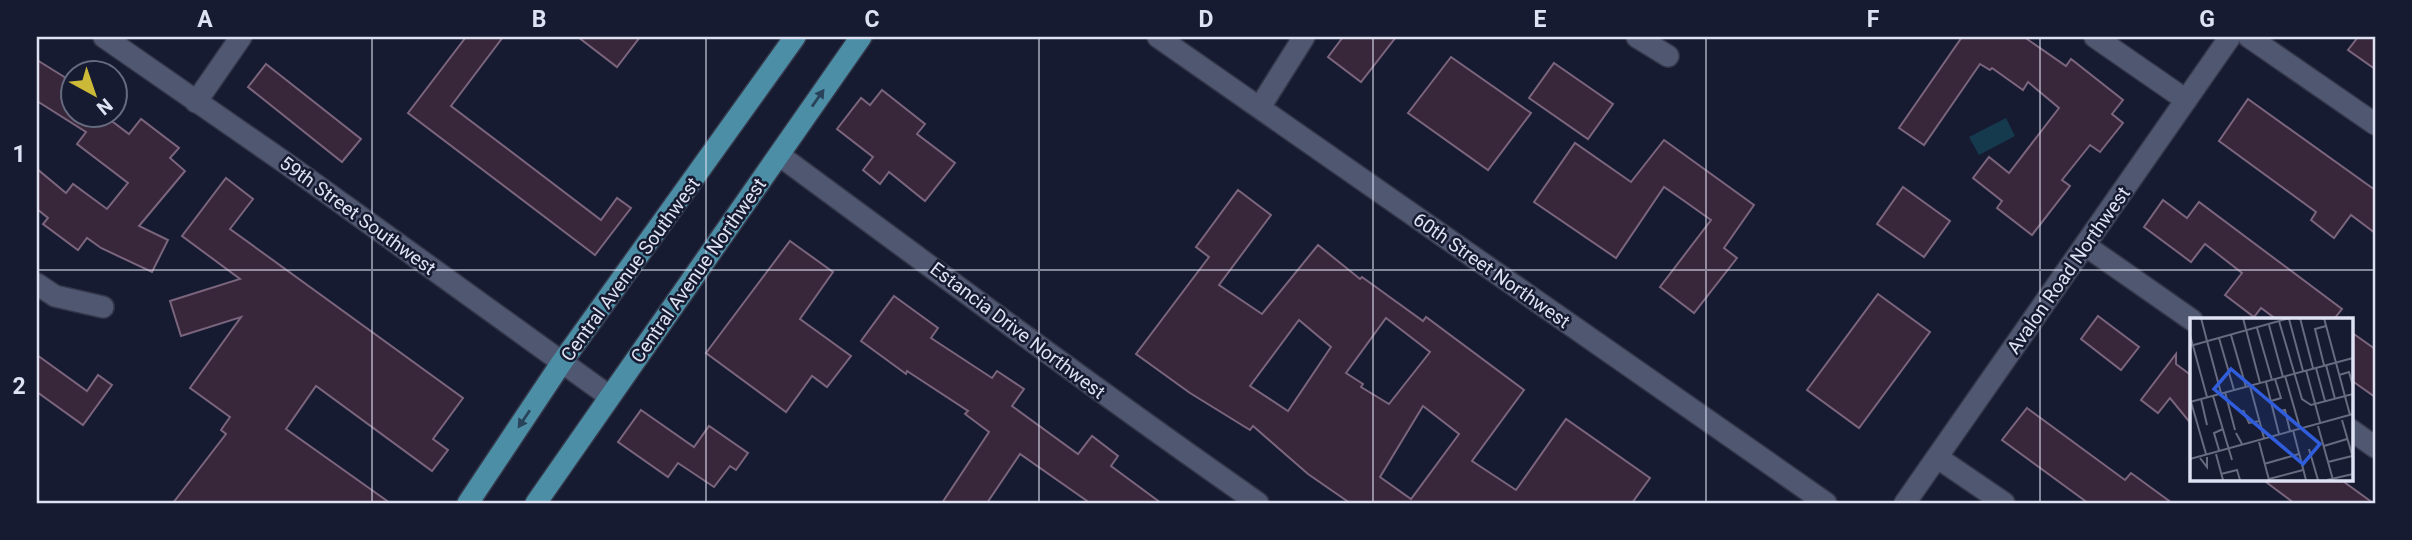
<svg xmlns="http://www.w3.org/2000/svg" width="2412" height="540" viewBox="0 0 2412 540" font-family="Roboto,sans-serif">
<rect width="100%" height="100%" fill="#161b32"/>
<path fill="#15394d" d="M2006,118L2015,136L1979,155L1969,137Z"/>
<g fill="#38263b" stroke="#7a657d" stroke-width="2" fill-rule="evenodd">
<path d="M466,37H503L451,106L601,220L617,198L631,208L595,255L408,113Z"/>
<path d="M578,37H640L617,67Z"/>
<path d="M1343,37H1396L1361,82L1328,57Z"/>
<path d="M1962,37H2024L2066,66L2071,59L2123,100L2112,114L2123,123L2100,152L2090,145L2062,180L2070,186L2032,235L1997,208L2002,201L1973,178L1989,157L2009,173L2059,108L2028,82L2023,90L1992,68L1990,70L1980,64L1924,145L1899,128Z"/>
<path d="M2358,37H2375V69L2348,50Z"/>
<path d="M1451,57L1531,113L1488,170L1408,113Z"/>
<path d="M37,60L74,83V116H105L129,134L141,119L179,148L170,158L185,171L139,226L168,240L152,272L101,248L87,238L78,250L43,224L48,218L37,209V169L66,193L73,184L107,209L128,183L77,144L86,132L37,101Z"/>
<path d="M1554,63L1613,104L1588,139L1529,98Z"/>
<path d="M266,64L361,139L342,162L248,87Z"/>
<path d="M882,90L925,124L917,134L955,163L925,201L889,172L880,184L863,170L873,157L837,129L861,98L870,105Z"/>
<path d="M2248,99L2375,190V233L2351,215L2334,238L2311,220L2316,212L2219,141Z"/>
<path d="M1664,140L1754,205L1724,248L1737,258L1694,313L1660,287L1711,220L1680,198L1664,187L1616,258L1534,202L1575,143L1631,182Z"/>
<path d="M226,178L253,199L230,229L463,398L433,439L448,450L432,471L316,386L286,429L390,503H173L226,434L221,430L230,417L190,388L241,317L181,336L170,301L240,279L182,236Z"/>
<path d="M1903,187L1950,221L1924,257L1877,224Z"/>
<path d="M1238,190L1271,215L1219,285L1262,314L1318,245L1360,279L1362,277L1423,321L1426,317L1524,390L1472,461L1516,490L1566,419L1650,478L1632,503H1350L1308,474L1253,426L1250,430L1190,393L1136,354L1209,257L1196,247ZM1386,318L1430,352L1389,404L1361,387L1363,384L1346,373ZM1299,320L1331,347L1288,411L1250,386ZM1423,406L1459,434L1411,499L1380,477Z"/>
<path d="M2163,200L2187,218L2199,202L2342,309L2334,319H2276L2261,308L2254,317L2225,295L2242,273L2205,244L2191,262L2144,227Z"/>
<path d="M790,241L833,272L800,319L851,356L827,387L812,376L786,412L706,353Z"/>
<path d="M1878,294L1930,332L1859,428L1807,390Z"/>
<path d="M894,296L938,328L931,338L992,378L997,371L1024,389L1012,406L1078,454L1092,436L1118,456L1111,466L1161,503H1090L1020,454L987,503H942L989,432L965,414L968,411L907,371L906,374L861,341Z"/>
<path d="M2098,316L2139,347L2121,370L2081,339Z"/>
<path d="M2351,332L2375,349V397L2351,380Z"/>
<path d="M2176,354V364L2192,376V425L2170,398L2158,413L2141,400Z"/>
<path d="M37,355L87,391L98,375L112,385L83,425L37,392Z"/>
<path d="M2027,408L2125,480L2131,473L2172,503H2088L2002,440Z"/>
<path d="M641,410L694,447L709,426L748,453L736,470L730,466L714,487L678,463L668,477L618,442Z"/>
<path d="M2262,479H2340L2373,503H2294Z"/>
</g>
<g fill="none" stroke-linecap="round" stroke-linejoin="round">
<g stroke="#343649" stroke-width="24">
<g id="minor">
<path d="M104,37L287,164L609,396"/>
<path d="M1158,37L1826,503"/>
<path d="M1637,37L1668,56"/>
<path d="M2095,37L2186,100"/>
<path d="M2249,37L2375,124"/>
<path d="M196,102L241,37"/>
<path d="M1260,107L1304,37"/>
<path d="M779,155C938,272 1096,390 1258,503"/>
<path d="M2086,246L2192,320"/>
<path d="M37,284L55,296L103,307"/>
<path d="M2351,430L2375,447"/>
<path d="M1938,458L2004,503"/>
<path d="M1905,503L2230,37"/>
</g>
</g>
<g stroke="#343649" stroke-width="24">
<g id="major">
<path d="M468,503L562,362L795,37"/>
<path d="M536,503L861,37"/>
</g>
</g>
<use href="#minor" stroke="#4f5771" stroke-width="21"/>
<use href="#major" stroke="#4c8ea5" stroke-width="21"/>
</g>
<defs><path id="oneway-solid" d="M-6-.8H1V-3.2L6.5 0L1 3.2V.8H-6Z" transform="scale(1.75)"/></defs>
<g fill="#29435a">
<use href="#oneway-solid" transform="translate(818 98) rotate(-55)"/>
<use href="#oneway-solid" transform="translate(524 419) rotate(124)"/>
</g>
<path fill="none" stroke="#dee2f2" stroke-width="2" stroke-opacity="0.55" d="M372,37V503M706,37V503M1039,37V503M1373,37V503M1706,37V503M2040,37V503M37,270H2375"/>
<g text-anchor="middle" stroke-width="5" stroke-linejoin="round" paint-order="stroke">
<g font-size="19" fill="#dee2f2" stroke="#161b32">
<text transform="translate(358 215) rotate(36)" y="7">59th Street Southwest</text>
<text transform="translate(630 269) rotate(-54)" y="7">Central Avenue Southwest</text>
<text transform="translate(698 270) rotate(-55)" y="7">Central Avenue Northwest</text>
<text transform="translate(1492 270) rotate(35)" y="7">60th Street Northwest</text>
<text transform="translate(2068 270) rotate(-55)" y="7">Avalon Road Northwest</text>
<text transform="translate(1018 330) rotate(37)" y="7">Estancia Drive Northwest</text>
</g>
</g>
<g transform="translate(2190 318)">
<rect width="163" height="163" fill="#161b32"/>
<path fill="none" stroke="#666b7f" stroke-width="2" d="M11,0L17,23M53,0L70,65M110,0L123,50M134,0L160,97M99,1L113,53M89,3L112,81L121,87L163,76M79,7L93,59M67,10L82,62M0,17L17,79M41,17L56,69M29,20L44,72M17,23L31,75M0,28L100,0M134,47L125,11L136,8M136,47L145,81M126,50L135,83M116,52L130,104M149,57L159,54L163,68M95,58L110,110M76,64L89,116M60,68L74,120M35,74L45,112M23,78L42,142M11,81L17,107M81,83L91,80L85,61M0,84L163,40M1,84L16,136M53,92L59,105L70,103M90,93L95,92L100,113M152,102L163,140M128,108L143,162M103,112L116,162M51,124L46,115L52,126M69,124L79,162M134,128L157,121M119,131L128,162M29,132L24,115L33,111M26,136L33,162M10,140L17,149V139M0,141L163,96M138,144L162,138M74,146L109,136M31,156L47,152L50,162M79,161L113,152M137,162L163,156"/>
<path fill="#305ddb" fill-opacity="0.15" stroke="#305ddb" stroke-width="3.5" d="M41,51L130,126L113,146L24,71Z"/>
<rect width="163" height="163" fill="none" stroke="#dee2f2" stroke-width="3.5"/>
</g>
<rect width="2412" height="540" fill="none" stroke="#161b32" stroke-width="77"/>
<g transform="translate(94 94) rotate(140)"><circle r="33" fill="#161b32" stroke="#666b7f" stroke-width="2"/>
<path d="M0-5L12 26L0 18L-12 26Z" fill="#cdb938"/>
<text y="-10" font-size="19" font-weight="bold" text-anchor="middle" fill="#dee2f2">N</text>
</g>
<rect x="38" y="38" width="2336" height="464" fill="none" stroke="#dee2f2" stroke-width="2.5"/>
<g font-size="23" text-anchor="middle" font-weight="bold" fill="#dee2f2">
<text x="205" y="27">A</text>
<text x="539" y="27">B</text>
<text x="872" y="27">C</text>
<text x="1206" y="27">D</text>
<text x="1540" y="27">E</text>
<text x="1873" y="27">F</text>
<text x="2207" y="27">G</text>
<text x="19" y="162">1</text>
<text x="19" y="394">2</text>
</g>
</svg>
